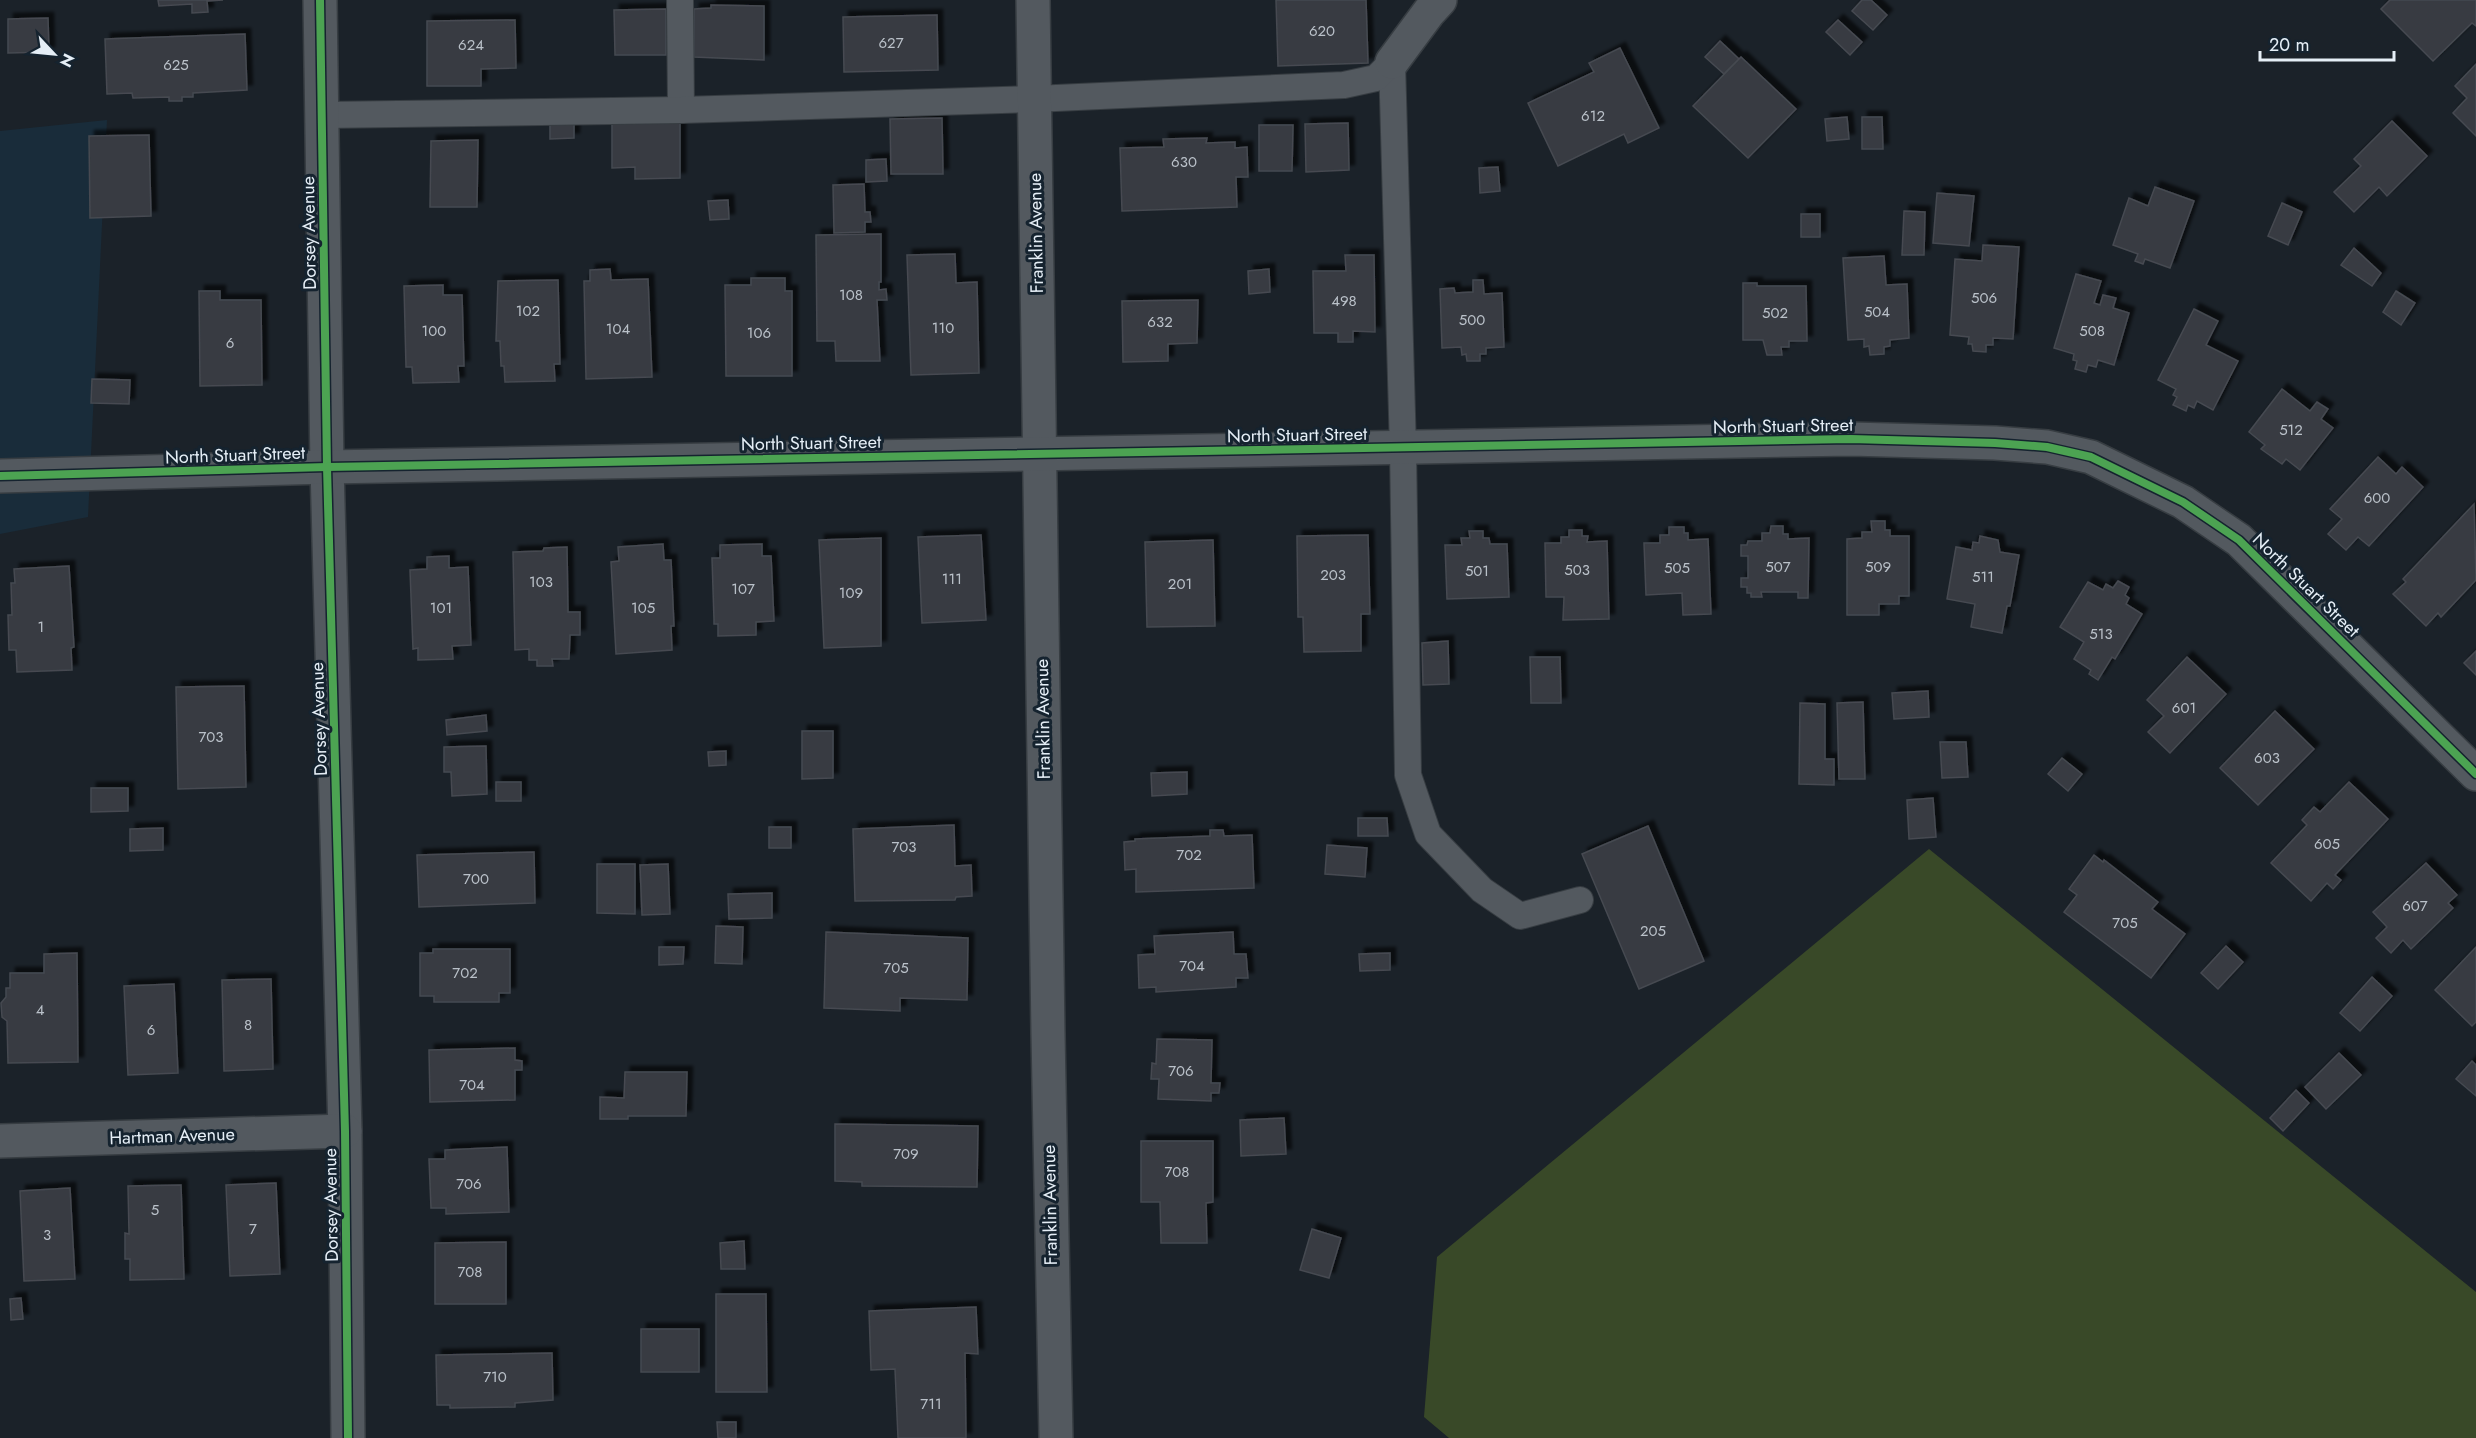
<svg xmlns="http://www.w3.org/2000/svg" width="2476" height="1438" viewBox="0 0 2476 1438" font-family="Jost,sans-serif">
<defs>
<filter id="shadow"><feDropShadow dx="5.5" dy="-5.5" stdDeviation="1.5" flood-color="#0009"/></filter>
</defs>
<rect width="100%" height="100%" fill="#1b2229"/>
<path fill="#192c3a" d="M107,120L88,517L0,534V131Z"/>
<path fill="#394928" d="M1929,849L2476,1292V1438H1449L1424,1417L1437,1257Z"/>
<g fill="#373b42" stroke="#464a51" stroke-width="1.5" filter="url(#shadow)">
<path d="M158,0H223L207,1L208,12L192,13V4L159,6Z"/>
<path d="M1276,0H1366L1368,63L1278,66Z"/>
<path d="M1862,0H1871L1887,15L1873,30L1852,11Z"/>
<path d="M2390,0H2476V26L2472,23L2433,61L2381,9Z"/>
<path d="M711,5L764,6V60L694,57V9L711,8Z"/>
<path d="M666,9V55H615L614,10Z"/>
<path d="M937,15L938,70L844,72L843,17Z"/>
<path d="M48,18L49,52L8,53V19Z"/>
<path d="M515,20L516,68L481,69V86H427V21Z"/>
<path d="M1838,20L1862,42L1850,55L1826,32Z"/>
<path d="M245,34L247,90L193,93V97H182V101H169V97L133,98L132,93L107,94L105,39Z"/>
<path d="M1720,41L1739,59L1724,74L1705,57Z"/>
<path d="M1620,48L1659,128L1628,143L1624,134L1558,166L1528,103L1594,72L1589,63Z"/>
<path d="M1741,57L1796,109L1748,158L1693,106Z"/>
<path d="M2476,64V136L2453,113L2467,98L2455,86Z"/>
<path d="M1847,117L1849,139L1827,141L1825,119Z"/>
<path d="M1862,117H1882L1883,149H1862Z"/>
<path d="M942,118L943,174H891L890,119Z"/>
<path d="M574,120V138L550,139V121Z"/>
<path d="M2392,121L2427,156L2387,196L2379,187L2354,212L2334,192L2361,166L2354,159Z"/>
<path d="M612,123H680V178L635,179V167L612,168Z"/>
<path d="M1348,123L1349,170L1306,172L1305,124Z"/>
<path d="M1259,125H1293L1292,171H1259Z"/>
<path d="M149,135L151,216L90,218L89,136Z"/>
<path d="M1207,138L1206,143L1235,142V148L1247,147L1248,177H1236L1237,207L1122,211L1120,148L1164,147L1163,139Z"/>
<path d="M478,140L477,207H430L431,141Z"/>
<path d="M886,159L887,181L866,182V160Z"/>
<path d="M1498,167L1500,191L1480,193L1479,168Z"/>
<path d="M864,184L865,212H870L871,222H865V232L834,233L833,185Z"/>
<path d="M2155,187L2194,201L2170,268L2145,259L2143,264L2135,261L2138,254L2113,245L2129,198L2148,206Z"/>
<path d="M1937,193L1974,196L1969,246L1933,243Z"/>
<path d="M728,200L729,219L710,220L708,201Z"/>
<path d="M2282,203L2302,212L2288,245L2268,236Z"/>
<path d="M1904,211L1925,212L1924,255H1902Z"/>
<rect x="1801" y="214" width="19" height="23"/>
<path d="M881,234V282H879V290L886,289L887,300H877L880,361H836L835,341H817L816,235Z"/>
<path d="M1983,245L2019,247L2013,339L1993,338V345H1986V352L1973,351L1972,344H1968L1969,337L1950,335L1955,259L1982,261Z"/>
<path d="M2354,248L2381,273L2372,286L2341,265Z"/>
<path d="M955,254L956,283L977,282L979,373L911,375L907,255Z"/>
<path d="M1345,255H1374L1375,332L1353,331V342H1338V333H1314L1313,271H1346Z"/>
<path d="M1884,256L1886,285L1907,284L1909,338L1890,340V346L1884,347V354L1870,355L1869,346L1864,347V339L1848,340L1843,258Z"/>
<path d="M610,269L611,280L648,279L652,377L586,379L584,281H590V270Z"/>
<path d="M1269,269L1270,292L1249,294L1248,271Z"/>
<path d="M2076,274L2101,281L2094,303L2100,305L2103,295L2116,298L2113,308L2129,313L2114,365L2098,360L2096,367L2088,365L2086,372L2075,369L2077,361L2073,360L2074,354L2054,348Z"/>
<path d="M751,278H785V291H792V376H726L725,285H751Z"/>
<path d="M558,280L560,364H554L555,381L505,382L504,366H501L500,341H496L498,281Z"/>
<path d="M1473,280H1483L1484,294L1502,293L1504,347L1486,348V354H1480V361H1467L1466,354L1462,355L1461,347L1442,348L1440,289L1454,288L1455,293L1473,292Z"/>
<path d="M1743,283H1757V286H1806L1807,341H1789V347H1781L1782,355H1767L1763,340H1743Z"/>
<path d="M443,285V295H462L464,366H458L459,382L413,383L412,367H406L404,286Z"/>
<path d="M199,291H220V300H261L262,385L200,386Z"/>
<path d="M2396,291L2415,303L2401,325L2383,312Z"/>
<path d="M1198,300L1197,343L1168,344V361L1123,362L1122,301Z"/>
<path d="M2194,309L2218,321L2206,345L2238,361L2213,410L2197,401L2194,408L2188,405L2186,411L2173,405L2177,397L2173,395L2176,389L2158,380Z"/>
<path d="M92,379L130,380L129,404L91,403Z"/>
<path d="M2282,389L2310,411L2317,402L2328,409L2321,419L2333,428L2300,470L2286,459L2282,464L2261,449L2265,445L2249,432Z"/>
<path d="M2378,457L2396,474L2402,467L2423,487L2369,546L2358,537L2346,550L2328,534L2342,519L2330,509Z"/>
<path d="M2474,504L2476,580L2441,617L2438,613L2426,626L2393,594L2406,582L2403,579Z"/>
<path d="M1871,521H1885V530H1890V536H1909V596H1899V604H1879V615H1847V539L1862,538V532H1872Z"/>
<path d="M1771,526H1783V534H1788V539L1809,538L1808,598H1798V592H1761L1762,597H1751V593H1747V587H1741V578H1748V556H1741V545H1747L1748,541H1762V533H1770Z"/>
<path d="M1669,527H1684V533H1688V540L1708,539L1711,614L1683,615L1682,593L1646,595L1644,543H1660V535H1669Z"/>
<path d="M1569,530H1582V536H1588L1587,542L1607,541L1609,619L1563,620L1564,597H1546L1545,543H1561V537H1569Z"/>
<path d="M1469,531H1483V538H1489L1490,544H1507L1509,597L1447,599L1445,545H1462L1461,538H1470Z"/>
<path d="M981,535L986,620L922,623L918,537Z"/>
<path d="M1368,535L1370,614H1361V651L1304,652L1303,617H1298L1297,536Z"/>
<path d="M1980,536L1998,540L2000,552L2019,555L2010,606H2007L2002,633L1971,627L1975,604L1947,599L1956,547L1972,550L1973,542L1979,543Z"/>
<path d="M881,538V646L824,648L819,540Z"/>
<path d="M1213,540L1215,626L1147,627L1145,542Z"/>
<path d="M663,544L664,560H671L674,626H671L672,650L616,654L611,562L619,561L618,547Z"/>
<path d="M762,544V556H771L774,621L756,622V635L718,636V624H714V620L712,558H720V545Z"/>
<path d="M567,547L568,612H580V635H570L569,659H552L553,666H537V660H529V649L515,650L513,552L543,551L544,548Z"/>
<path d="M449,556V568L468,567L471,645L452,646L453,659L418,660V648L413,649L410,570L427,569V557Z"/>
<path d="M69,566L74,647L71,648L72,670L17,672L16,650H9L8,615H12L11,583H15L14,569Z"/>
<path d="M2118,581L2129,587L2125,595L2129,598L2126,604L2142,614L2115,659L2112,657L2098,680L2089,674L2091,670L2074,659L2084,642L2060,627L2088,582L2103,590L2106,584L2113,588Z"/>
<path d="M1448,641L1449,684L1423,685L1422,643Z"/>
<path d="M2476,651V675L2464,663Z"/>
<path d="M1530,657H1560L1561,703H1531Z"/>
<path d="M2187,657L2226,694L2170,753L2148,732L2164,716L2147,700Z"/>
<path d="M244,686L246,787L178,789L176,687Z"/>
<path d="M1928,691L1929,717L1894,719L1892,693Z"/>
<path d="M1863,702L1865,779H1839L1837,703Z"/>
<path d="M1800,703L1825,704V759H1834V785L1799,784Z"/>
<path d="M2275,711L2314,749L2258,805L2220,768Z"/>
<path d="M486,715L487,731L447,735L446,720Z"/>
<path d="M802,731H833V778L802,779Z"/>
<path d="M1940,742H1966L1968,777L1942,778Z"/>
<path d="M486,746L487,794L452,796L451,772H444V747Z"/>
<path d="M726,751V765L709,766L708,752Z"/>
<path d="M2062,758L2082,774L2068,791L2048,774Z"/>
<path d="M1187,772V794L1152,796L1151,773Z"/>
<rect x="496" y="782" width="25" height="19"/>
<path d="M2349,782L2388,819L2335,875L2341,880L2333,889L2327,883L2311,901L2271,863L2307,825L2302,820L2314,807L2320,812Z"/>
<path d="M91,788H128V811L91,812Z"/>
<path d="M1933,798L1936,837L1909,839L1907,800Z"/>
<path d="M1358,818H1387L1388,836H1358Z"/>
<path d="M954,825L955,866L971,865L972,896L956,897L955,900L855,901L853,829Z"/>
<path d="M1648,826L1704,961L1639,989L1582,854Z"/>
<rect x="769" y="827" width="22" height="21"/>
<path d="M163,828V850L130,851V829Z"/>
<path d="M1210,830H1223L1224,836L1252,835L1254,888L1136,892V869L1125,870L1124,842L1135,841V839L1210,836Z"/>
<path d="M1327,845L1367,848L1365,877L1325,874Z"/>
<path d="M534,852L535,903L419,907L417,855Z"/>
<path d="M2094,855L2103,862L2104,860L2158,902L2152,909L2185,934L2151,978L2064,912L2077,895L2069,889Z"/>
<path d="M2426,863L2457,895L2448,903L2453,908L2411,949L2403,940L2391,953L2376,938L2387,927L2373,912Z"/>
<path d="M597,864H635V914L597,913Z"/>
<path d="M668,864L670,914L642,915L640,865Z"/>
<path d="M772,893V918L729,919L728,894Z"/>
<path d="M716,926L743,927L742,964L715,963Z"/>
<path d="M826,932L968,938L967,1000L900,998V1011L824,1008Z"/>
<path d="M1233,932L1234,954H1246L1248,978H1236V987L1156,992V987L1139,988L1138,955L1155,954L1154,936Z"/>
<path d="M2226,946L2243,962L2218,989L2201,973Z"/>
<path d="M659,947H684L683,964L659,965Z"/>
<path d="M2476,947V1022L2472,1026L2435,990Z"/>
<path d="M433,949H510V993H499V1002H434V996H420V953H433Z"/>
<path d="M77,953L78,1062L8,1063L7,1021L2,1017L1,1003L6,997V988H10V973H44V954Z"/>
<path d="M1390,953V970L1360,971L1359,954Z"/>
<path d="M2372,977L2392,996L2360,1031L2340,1013Z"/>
<path d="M271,979L273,1069L224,1071L222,980Z"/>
<path d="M174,984L178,1073L128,1075L124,986Z"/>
<path d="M1157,1039L1212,1040L1211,1083H1220L1219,1093H1211V1101L1158,1099L1159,1079H1151L1152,1063L1156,1064Z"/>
<path d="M515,1048V1060L522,1061V1070H515V1100L430,1102L429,1050Z"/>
<path d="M2339,1053L2361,1075L2326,1109L2305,1087Z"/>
<path d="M2472,1061L2476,1065V1096L2456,1079Z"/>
<path d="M625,1072H687L686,1116H628V1119H600V1097L624,1098Z"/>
<path d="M2296,1090L2309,1103L2283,1131L2270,1118Z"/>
<path d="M1284,1118L1286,1154L1241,1156L1240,1120Z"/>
<path d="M835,1124L978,1126L977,1187L862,1186V1182L835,1181Z"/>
<path d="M1141,1141H1213V1202L1206,1203L1207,1243H1161L1160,1202H1141Z"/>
<path d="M507,1147L509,1212L446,1214V1208H431L429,1159H445V1150Z"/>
<path d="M276,1183L280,1274L230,1276L226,1185Z"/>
<path d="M181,1185L184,1279L130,1280V1259H125V1233L129,1234L128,1186Z"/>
<path d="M70,1188L75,1279L24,1281L20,1191Z"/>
<path d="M1312,1229L1341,1238L1329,1278L1300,1270Z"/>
<path d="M744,1241L745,1269H721L720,1243Z"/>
<path d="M506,1242V1304H435V1243Z"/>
<path d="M716,1294H766L767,1392H716Z"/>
<path d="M21,1298L23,1319L11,1320L10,1299Z"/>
<path d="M976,1307L978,1354L965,1353L966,1438H898L895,1369L871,1370L869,1311Z"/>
<rect x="641" y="1329" width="58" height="43"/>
<path d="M552,1353L553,1400L515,1403V1407L450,1408V1405H437L436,1355Z"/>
<path d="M717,1422H736V1438H718Z"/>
</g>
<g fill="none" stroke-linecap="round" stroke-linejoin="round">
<g stroke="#373d42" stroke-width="28">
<g id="lane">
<path d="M680,0L681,110"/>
<path d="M1392,62L1403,449L1408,775L1428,834L1482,890L1520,916L1580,900"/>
<path d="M322,115L681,110L1034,99L1344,85L1376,78L1392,62"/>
</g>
</g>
<g stroke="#373d42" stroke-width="36">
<g id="street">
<path d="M320,0L327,467L345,1131L348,1438"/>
<path d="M1033,0L1048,1034L1056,1438"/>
<path d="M1392,62L1429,12L1440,0"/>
<path d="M0,476L327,467L1851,439L1995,443L2047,447L2091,457L2183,502L2239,540L2476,774"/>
<path d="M0,1141L345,1131"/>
</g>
</g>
<use href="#lane" stroke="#53595f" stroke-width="26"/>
<use href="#street" stroke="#53595f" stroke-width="33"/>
<g stroke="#15232f" stroke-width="11">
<g id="cycleway">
<path d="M320,0L327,467L345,1131L348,1438"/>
<path d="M0,476L327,467L1851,439L1995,443L2047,447L2091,457L2183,502L2239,540L2476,774"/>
</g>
</g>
<use href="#cycleway" stroke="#4ca352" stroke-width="8"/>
</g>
<g text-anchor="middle" stroke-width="6" stroke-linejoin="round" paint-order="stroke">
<g font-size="15" fill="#bac1c9">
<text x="1322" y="36">620</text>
<text x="891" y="48">627</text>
<text x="471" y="50">624</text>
<text x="176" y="70">625</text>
<text x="1593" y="121">612</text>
<text x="1184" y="167">630</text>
<text x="851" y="300">108</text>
<text x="1984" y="303">506</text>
<text x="1344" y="306">498</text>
<text x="528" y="316">102</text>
<text x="1877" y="317">504</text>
<text x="1775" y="318">502</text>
<text x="1472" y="325">500</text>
<text x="1160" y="327">632</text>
<text x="943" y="333">110</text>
<text x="618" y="334">104</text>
<text x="434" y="336">100</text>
<text x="2092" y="336">508</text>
<text x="759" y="338">106</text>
<text x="230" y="348">6</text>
<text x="2291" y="435">512</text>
<text x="2377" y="503">600</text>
<text x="1778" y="572">507</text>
<text x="1878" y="572">509</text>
<text x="1677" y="573">505</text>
<text x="1577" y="575">503</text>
<text x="1477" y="576">501</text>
<text x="1333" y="580">203</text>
<text x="1983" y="582">511</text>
<text x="952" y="584">111</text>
<text x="541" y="587">103</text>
<text x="1180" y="589">201</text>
<text x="743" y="594">107</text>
<text x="851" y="598">109</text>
<text x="441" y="613">101</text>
<text x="643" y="613">105</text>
<text x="41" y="632">1</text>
<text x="2101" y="639">513</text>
<text x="2184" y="713">601</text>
<text x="211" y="742">703</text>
<text x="2267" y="763">603</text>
<text x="2327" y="849">605</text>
<text x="904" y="852">703</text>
<text x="1189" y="860">702</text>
<text x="476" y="884">700</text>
<text x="2415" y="911">607</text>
<text x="2125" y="928">705</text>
<text x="1653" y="936">205</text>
<text x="1192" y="971">704</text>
<text x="896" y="973">705</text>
<text x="465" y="978">702</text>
<text x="40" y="1015">4</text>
<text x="248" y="1030">8</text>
<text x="151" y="1035">6</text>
<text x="1181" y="1076">706</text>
<text x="472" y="1090">704</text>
<text x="906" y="1159">709</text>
<text x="1177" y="1177">708</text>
<text x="469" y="1189">706</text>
<text x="155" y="1215">5</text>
<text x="253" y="1234">7</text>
<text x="47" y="1240">3</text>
<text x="470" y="1277">708</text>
<text x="495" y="1382">710</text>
<text x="931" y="1409">711</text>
</g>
<g font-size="18" fill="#e5eef6" stroke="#15232f">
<text transform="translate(309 233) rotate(-91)" y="6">Dorsey Avenue</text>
<text transform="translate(1036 233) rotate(-91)" y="6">Franklin Avenue</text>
<text transform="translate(1783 426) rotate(-1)" y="6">North Stuart Street</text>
<text transform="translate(1297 435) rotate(-1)" y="6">North Stuart Street</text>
<text transform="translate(811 443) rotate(-1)" y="6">North Stuart Street</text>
<text transform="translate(235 455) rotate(-2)" y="6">North Stuart Street</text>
<text transform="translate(2306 585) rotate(44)" y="6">North Stuart Street</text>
<text transform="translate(319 719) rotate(-92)" y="6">Dorsey Avenue</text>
<text transform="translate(1043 719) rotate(-91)" y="6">Franklin Avenue</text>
<text transform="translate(172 1136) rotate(-2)" y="6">Hartman Avenue</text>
<text transform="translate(331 1205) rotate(-91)" y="6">Dorsey Avenue</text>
<text transform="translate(1050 1205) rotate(-91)" y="6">Franklin Avenue</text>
</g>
</g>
<g transform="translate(54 54) rotate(116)" stroke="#15232f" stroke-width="4.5" paint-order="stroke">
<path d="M0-4.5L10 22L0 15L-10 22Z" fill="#e5eef6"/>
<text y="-9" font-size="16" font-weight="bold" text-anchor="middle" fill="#e5eef6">N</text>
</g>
<path d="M2260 51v9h134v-9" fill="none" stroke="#e5eef6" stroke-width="3"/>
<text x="2269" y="51" font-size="18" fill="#e5eef6" stroke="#15232f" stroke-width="4.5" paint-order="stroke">20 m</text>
</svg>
